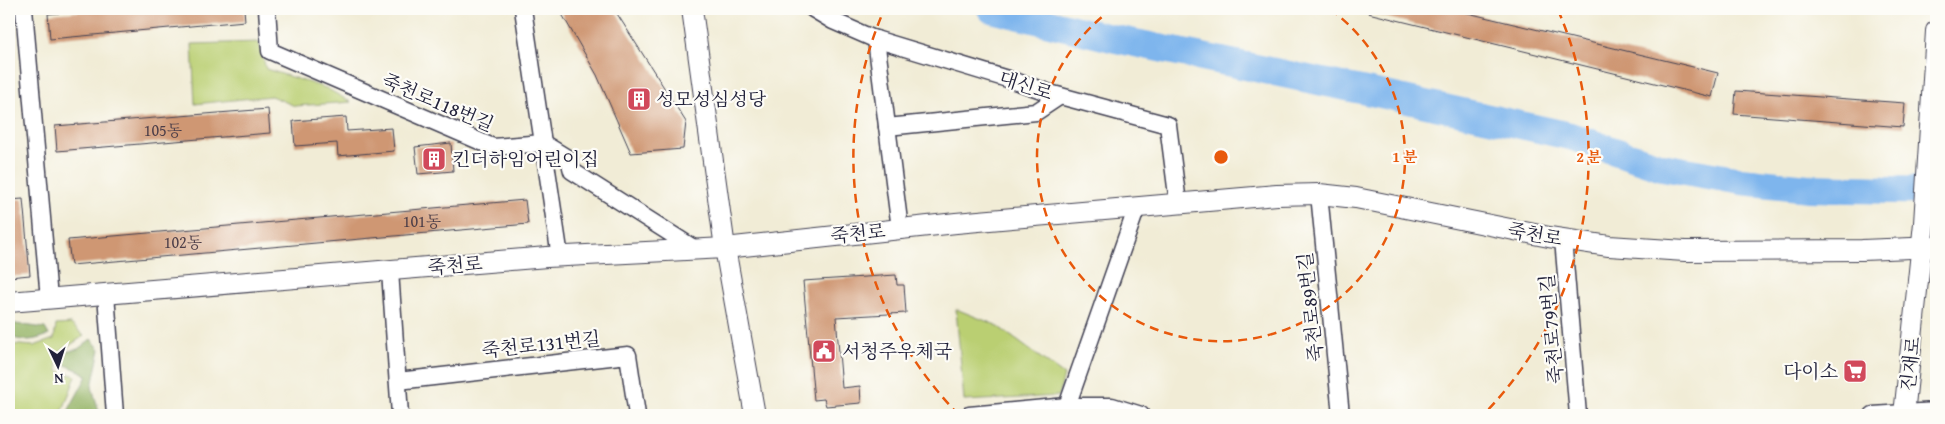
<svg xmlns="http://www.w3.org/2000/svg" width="1945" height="424" viewBox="0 0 1945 424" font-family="'Gentium Book Plus','Noto Serif KR',serif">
<rect width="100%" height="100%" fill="#fdfcf7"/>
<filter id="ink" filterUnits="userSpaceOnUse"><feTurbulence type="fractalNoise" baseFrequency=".02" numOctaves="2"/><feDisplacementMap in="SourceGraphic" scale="10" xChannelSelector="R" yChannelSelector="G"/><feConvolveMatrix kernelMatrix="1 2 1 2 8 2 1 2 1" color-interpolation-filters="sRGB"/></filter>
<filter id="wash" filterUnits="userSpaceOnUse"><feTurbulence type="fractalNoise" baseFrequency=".0096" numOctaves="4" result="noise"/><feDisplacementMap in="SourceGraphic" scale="20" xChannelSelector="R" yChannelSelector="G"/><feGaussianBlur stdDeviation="1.12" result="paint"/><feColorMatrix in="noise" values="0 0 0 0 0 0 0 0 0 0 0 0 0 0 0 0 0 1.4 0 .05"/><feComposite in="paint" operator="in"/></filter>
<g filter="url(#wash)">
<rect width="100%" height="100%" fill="#f1ecd6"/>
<g fill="#bacf72" stroke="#6e7856">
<path d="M259,42L266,69L326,88L351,102L295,106L271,96L195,104L192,44Z"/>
<path d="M956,309L996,325L1064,375L1059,396L964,401Z"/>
<path d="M71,324L84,336L61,351L57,358L58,371L76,376L61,415H9V344L34,346L54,339L56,325Z"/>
</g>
<g fill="#93b264" stroke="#5a6a50">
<path d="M9,323L45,328L49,335C35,340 23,343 9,336Z"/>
<path d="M91,339L100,349L92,387L100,415H66L87,376L80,371L63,364L64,352L78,349Z"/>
</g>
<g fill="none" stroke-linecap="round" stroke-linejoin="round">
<path stroke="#7eb5ed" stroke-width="28" d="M991,9L1111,38L1390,96L1570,136L1662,167L1741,181L1809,188L1936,191"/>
</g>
<g id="blocks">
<g fill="#cf9773">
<path d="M110,9H244L245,21L50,39L48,14Z"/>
<path d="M559,9H614L686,122L683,149L631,153L597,75Z"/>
<path d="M1368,9H1451L1718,73L1712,97L1368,13Z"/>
<path d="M1736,91L1905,103L1903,127L1734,114Z"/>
<path d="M268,109L270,133L57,151L55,126Z"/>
<path d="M346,117L347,131L392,128L394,151L338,156L337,143L295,146L293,121Z"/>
<path d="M451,143L453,171L418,174L415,147Z"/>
<path d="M23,199L30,275L9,277V200Z"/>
<path d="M525,200L528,224L71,265L68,240Z"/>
<path d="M896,275L897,285H904L906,313L836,317L842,388L860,386L861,403L826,406L824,399L814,400L803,281Z"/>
</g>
</g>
</g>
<g filter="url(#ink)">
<use href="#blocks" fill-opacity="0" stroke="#414052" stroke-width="1"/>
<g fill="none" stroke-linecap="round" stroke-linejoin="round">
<g stroke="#414052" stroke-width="19">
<g id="minor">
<path d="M24,9L49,299"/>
<path d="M267,9L270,51L493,147L543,143L569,159L572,171L695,249"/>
<path d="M523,9L560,257"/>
<path d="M813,9L833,21L872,38L1024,84L1053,94L1168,125L1178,203"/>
<path d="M876,39L900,229"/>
<path d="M887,127L1036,112L1060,96"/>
<path d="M1319,194L1341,415"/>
<path d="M1563,239L1578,415"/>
<path d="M390,271L400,415"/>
<path d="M106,294L115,415"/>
<path d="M398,381L628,355L637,415"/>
<path d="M1067,406L1137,207"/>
<path d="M969,415L1067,406H1112L1141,415"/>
<path d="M1873,415L1936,411"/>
</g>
</g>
<g stroke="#414052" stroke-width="22">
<g id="tertiary">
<path d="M692,9L725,248L755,415"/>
<path d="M9,302L547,257L725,248L956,223L1277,195L1319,194L1356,198L1549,237L1609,246L1685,251L1862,250L1936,247"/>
<path d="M1904,415L1924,223L1936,31"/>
</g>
</g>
<use href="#minor" stroke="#fff" stroke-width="16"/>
<use href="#tertiary" stroke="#fff" stroke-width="20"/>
</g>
</g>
<g fill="none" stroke="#e8590c" stroke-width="2.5" stroke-dasharray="9 6">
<path d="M1330 9A184 184 0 1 1 1112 9"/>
<path d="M959 415A368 368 0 0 1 884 10M1558 10A368 368 0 0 1 1483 415"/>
</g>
<defs>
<g id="building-square" transform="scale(1.25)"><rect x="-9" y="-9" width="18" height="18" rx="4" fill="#d1495b" stroke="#fdfcf7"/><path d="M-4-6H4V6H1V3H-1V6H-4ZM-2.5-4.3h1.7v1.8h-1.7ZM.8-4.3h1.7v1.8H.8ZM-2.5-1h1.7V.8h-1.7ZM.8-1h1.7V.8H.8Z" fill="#fff"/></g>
<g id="civic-square" transform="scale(1.25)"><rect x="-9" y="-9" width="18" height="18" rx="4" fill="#d1495b" stroke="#fdfcf7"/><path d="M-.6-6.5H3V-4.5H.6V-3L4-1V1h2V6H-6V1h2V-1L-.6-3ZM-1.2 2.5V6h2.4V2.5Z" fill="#fff"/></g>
<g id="supermarket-square" transform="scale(1.25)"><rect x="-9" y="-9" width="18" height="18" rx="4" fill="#d1495b" stroke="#fdfcf7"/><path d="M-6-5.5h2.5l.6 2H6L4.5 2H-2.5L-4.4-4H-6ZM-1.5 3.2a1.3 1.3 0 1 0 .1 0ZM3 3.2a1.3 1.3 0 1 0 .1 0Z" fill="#fff"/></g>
</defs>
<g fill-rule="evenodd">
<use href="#building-square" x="639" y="99"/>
<use href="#building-square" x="434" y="159"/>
<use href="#civic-square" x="824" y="351"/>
<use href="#supermarket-square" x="1855" y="371"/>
</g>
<g text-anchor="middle" stroke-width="4.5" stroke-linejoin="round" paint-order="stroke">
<g font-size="16" fill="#4d3f49">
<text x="163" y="136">105동</text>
<text x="422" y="227">101동</text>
<text x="183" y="248">102동</text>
</g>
<g font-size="19" fill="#22223b" stroke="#fdfcf7">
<text transform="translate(1026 85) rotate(18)" y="7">대신로</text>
<text transform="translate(438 102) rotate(23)" y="7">죽천로118번길</text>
<text transform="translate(858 233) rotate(-6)" y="7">죽천로</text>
<text transform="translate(1535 234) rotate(10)" y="7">죽천로</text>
<text transform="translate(455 265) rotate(-5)" y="7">죽천로</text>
<text transform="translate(1310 307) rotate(-96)" y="7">죽천로89번길</text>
<text transform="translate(1551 329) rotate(-95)" y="7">죽천로79번길</text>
<text transform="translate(541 344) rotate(-6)" y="7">죽천로131번길</text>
<text transform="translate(1910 364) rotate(-84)" y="7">진재로</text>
</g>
<g font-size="19" fill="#22223b" stroke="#fdfcf7" text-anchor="start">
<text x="656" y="106">성모성심성당</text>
<text x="452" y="166">킨더하임어린이집</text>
<text x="842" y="358">서청주우체국</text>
<text x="1838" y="378" text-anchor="end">다이소</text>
</g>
</g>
<circle cx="1221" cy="157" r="8" fill="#e8590c" stroke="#fdfcf7" stroke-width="2.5"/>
<g font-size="15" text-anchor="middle" font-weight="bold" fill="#e8590c" stroke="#fdfcf7" stroke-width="4.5" stroke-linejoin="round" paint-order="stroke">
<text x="1405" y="162">1 분</text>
<text x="1589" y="162">2 분</text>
</g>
<rect width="1945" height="424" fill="none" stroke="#fdfcf7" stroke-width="30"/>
<g transform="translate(58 366) rotate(176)" stroke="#fdfcf7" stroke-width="4" paint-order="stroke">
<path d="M0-4L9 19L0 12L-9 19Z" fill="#22223b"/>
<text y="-8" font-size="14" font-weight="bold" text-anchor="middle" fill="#22223b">N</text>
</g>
</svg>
